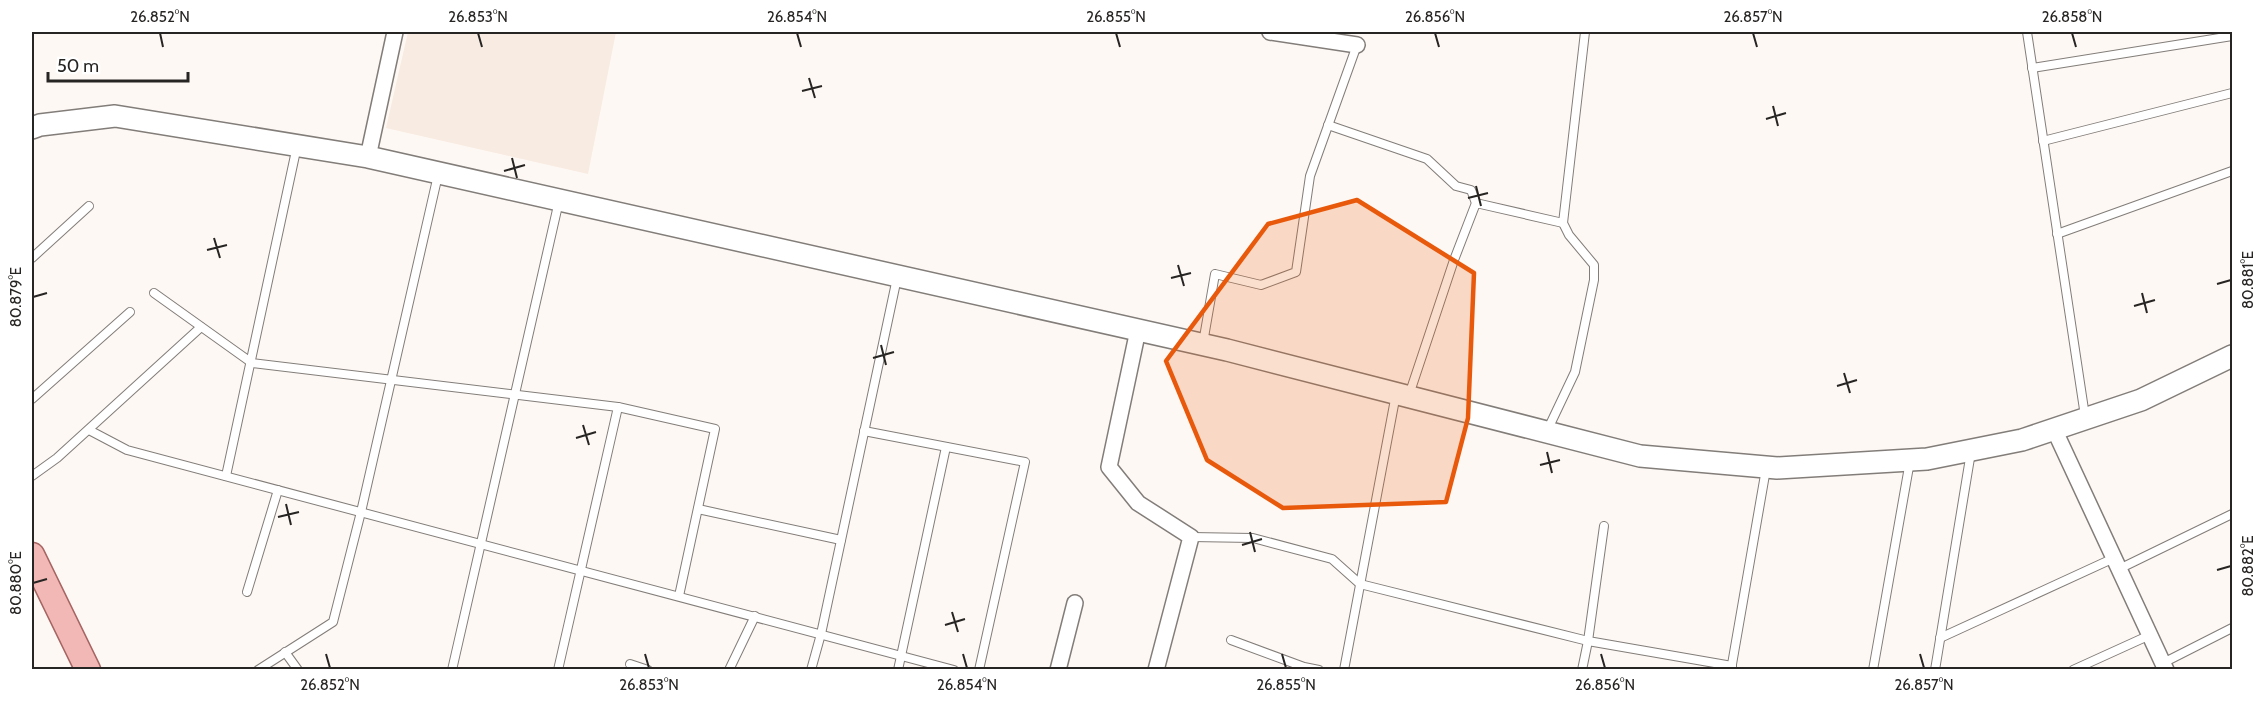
<svg xmlns="http://www.w3.org/2000/svg" width="2264" height="701" viewBox="0 0 2264 701" font-family="Cabin,sans-serif">
<rect width="100%" height="100%" fill="#fef8f4"/>
<path fill="#f8ebe1" d="M408,32H616L588,174L386,128Z"/>
<g fill="none" stroke-linecap="round" stroke-linejoin="round">
<g stroke="#827d79" stroke-width="10">
<g id="lane">
<path d="M2027,32L2085,416"/>
<path d="M2032,68L2232,36"/>
<path d="M1328,125L1427,159L1456,186L1471,190L1476,203"/>
<path d="M2043,141L2232,93"/>
<path d="M2057,234L2232,171"/>
<path d="M32,258L89,206"/>
<path d="M154,293L252,363L618,407L715,429L679,596"/>
<path d="M1203,343L1215,274L1261,285L1296,272L1310,176L1357,45"/>
<path d="M1409,395L1454,260L1476,203L1563,223"/>
<path d="M32,399L130,312"/>
<path d="M89,430L127,450L954,670"/>
<path d="M864,431L1025,462L979,670"/>
<path d="M1547,431L1575,372L1594,280V265L1569,235L1563,223L1585,32"/>
<path d="M32,476L57,458L201,327"/>
<path d="M226,476L297,146"/>
<path d="M698,509L841,540"/>
<path d="M1191,537L1253,538L1332,559L1360,584L1588,641L1732,666"/>
<path d="M2119,569L2232,514"/>
<path d="M247,592L278,490"/>
<path d="M1940,638L2114,558"/>
<path d="M1231,640L1304,667L1319,670"/>
<path d="M285,652L298,670"/>
<path d="M2163,663L2232,628"/>
<path d="M630,664L648,670"/>
<path d="M258,670L333,622L361,512L438,175"/>
<path d="M452,670L559,201"/>
<path d="M558,670L618,407"/>
<path d="M729,670L755,616"/>
<path d="M811,670L821,634L897,278"/>
<path d="M898,670L946,447"/>
<path d="M1344,670L1396,394"/>
<path d="M1582,670L1588,641L1604,526"/>
<path d="M1731,670L1766,469"/>
<path d="M1873,670L1910,461"/>
<path d="M1935,670L1971,452"/>
<path d="M2073,670L2150,635"/>
</g>
</g>
<g stroke="#827d79" stroke-width="18">
<g id="street">
<path d="M1270,32L1357,45"/>
<path d="M368,157L395,32"/>
<path d="M1138,330L1109,467L1138,503L1191,537L1156,670"/>
<path d="M2054,429L2166,670"/>
<path d="M1058,670L1075,603"/>
</g>
</g>
<g stroke="#827d79" stroke-width="24">
<path id="secondary" d="M32,128L40,125L115,116L368,157L1227,350L1640,456L1777,468L1927,459L2022,440L2141,400L2232,356"/>
</g>
<g stroke="#a66563" stroke-width="27">
<path id="primary" d="M32,555L88,670"/>
</g>
<use href="#lane" stroke="#fff" stroke-width="8"/>
<use href="#street" stroke="#fff" stroke-width="15"/>
<use href="#secondary" stroke="#fff" stroke-width="21"/>
<use href="#primary" stroke="#f2b8b6" stroke-width="24"/>
</g>
<path fill="#e8590c" fill-opacity="0.2" stroke="#e8590c" stroke-width="4.5" stroke-linejoin="round" d="M1357,200L1474,273L1468,418L1446,502L1283,508L1207,460L1166,361L1268,224Z"/>
<path fill="none" stroke="#272523" stroke-width="2" d="M160,33L163,47M478,33L482,47M797,33L801,47M1116,33L1120,47M1435,33L1439,47M1753,33L1757,47M2072,33L2076,47M809,78L815,98M802,91L822,86M1773,106L1778,126M1766,119L1786,113M512,158L517,178M504,171L525,165M1476,186L1481,206M1468,198L1488,193M214,238L220,258M207,250L227,245M1178,265L1184,286M1171,278L1191,273M2217,284L2231,280M2142,293L2147,313M33,297L47,293M2134,306L2155,300M881,345L886,365M873,358L894,352M1844,373L1850,393M1837,386L1857,380M583,425L589,445M576,438L596,432M1547,452L1552,473M1540,465L1560,460M286,504L291,525M278,517L299,512M1250,532L1255,552M1242,545L1262,539M2217,570L2231,566M33,583L47,579M952,612L958,632M945,625L965,619M326,654L330,668M645,654L649,668M963,654L967,668M1282,654L1286,668M1601,654L1605,668M1920,654L1924,668"/>
<rect width="2264" height="701" fill="none" stroke="#ffffff" stroke-width="66"/>
<path d="M48 72v9h140v-9" fill="none" stroke="#272523" stroke-width="3"/>
<text x="57" y="72" font-size="18" fill="#272523" stroke="#ffffff" stroke-width="4.5" paint-order="stroke">50 m</text>
<rect x="33" y="33" width="2198" height="635" fill="none" stroke="#272523" stroke-width="2"/>
<g font-size="15" text-anchor="middle" fill="#272523">
<text x="160" y="22">26.852°N</text>
<text x="478" y="22">26.853°N</text>
<text x="797" y="22">26.854°N</text>
<text x="1116" y="22">26.855°N</text>
<text x="1435" y="22">26.856°N</text>
<text x="1753" y="22">26.857°N</text>
<text x="2072" y="22">26.858°N</text>
<text transform="translate(2248 280) rotate(-90)" y="5">80.881°E</text>
<text transform="translate(16 297) rotate(-90)" y="5">80.879°E</text>
<text transform="translate(2248 566) rotate(-90)" y="5">80.882°E</text>
<text transform="translate(16 583) rotate(-90)" y="5">80.880°E</text>
<text x="330" y="690">26.852°N</text>
<text x="649" y="690">26.853°N</text>
<text x="967" y="690">26.854°N</text>
<text x="1286" y="690">26.855°N</text>
<text x="1605" y="690">26.856°N</text>
<text x="1924" y="690">26.857°N</text>
</g>
</svg>
